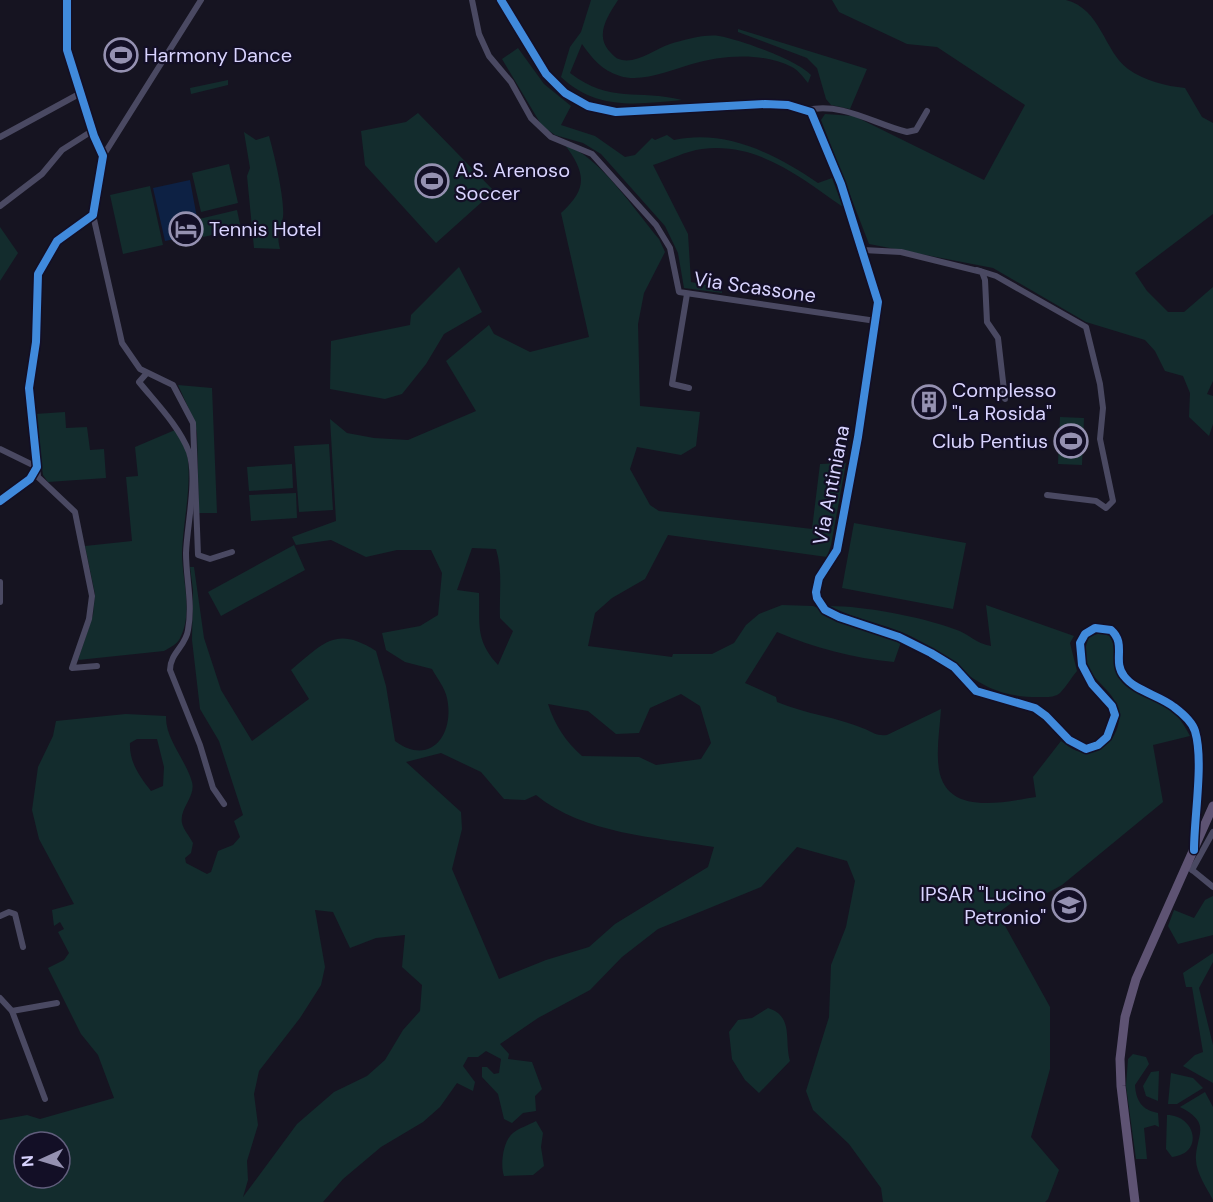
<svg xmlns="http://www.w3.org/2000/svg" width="1213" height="1202" viewBox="0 0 1213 1202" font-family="'DM Sans',sans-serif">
<rect width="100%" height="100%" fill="#161421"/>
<g fill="#132c2d" fill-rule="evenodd">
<path d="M591,0H618C607,17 594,36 611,53C615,57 617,59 622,60C638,63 655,49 670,44C684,40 704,34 719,36C741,40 797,60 811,75L808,83C803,77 799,71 792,67C763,52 722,55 692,64C671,70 642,83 620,76C601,70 592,58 582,44L570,73C610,104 638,89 682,100C638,104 597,111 561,77L570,47L581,32Z"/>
<path d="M832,0H1066C1101,9 1104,51 1128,69C1145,81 1166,86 1185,88L1202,117L1213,123V214L1135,273L1147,291L1168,312H1184L1213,287V381L1207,394L1213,396V424L1209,436L1189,417L1190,393L1183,376L1165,371L1155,351L1145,340L1086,322L993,268L869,244L821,120L825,114L854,116L984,180L1025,105L937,47L907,44L839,12Z"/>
<path d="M738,29L867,69L850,109L831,105L826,99L817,68L807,58L738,32Z"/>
<path d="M518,48L544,84L571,106L561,125L595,136L625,157L635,155L652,138L655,140L667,135L674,140C727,129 775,154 818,183L832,178L843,207C800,177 758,142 702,149C686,151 669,160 653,165L688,234L691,282L722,288V293L684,288L678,253L665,226L601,154L583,143L555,135L542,126L502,59Z"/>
<path d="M228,80V85L191,94L190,88Z"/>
<path d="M418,113L494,191L436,243L365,165L361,131L406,122Z"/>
<path d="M244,132L256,140L269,136C274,153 285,200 283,217C280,232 276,233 280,249L254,248L247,176L250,168Z"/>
<path d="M565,145C600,156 635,211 659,239L665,252L644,293L638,324L640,406L700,412L696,446L681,455L637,447L630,469L650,505L659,511L812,529L820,464L846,463L831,545L827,557L668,535L645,579L612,598L595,613L588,646L672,657L673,654H712L734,643L746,625L759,614L782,605L813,606L901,642L894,662C853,658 815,648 777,632L745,683L776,697L777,702C805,714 837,717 865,729C874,733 877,736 887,735L941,709C940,726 937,743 938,760C940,817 998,803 1036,797L1033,777L1061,741C1066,744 1071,749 1077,751C1101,758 1124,734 1118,710C1114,689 1090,681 1086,660C1084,652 1086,644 1089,637L1100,633L1110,636C1118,651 1111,664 1119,677C1129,692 1145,692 1159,701C1175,710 1182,721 1190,736L1153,745L1163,802L1062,885L1040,897L1026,892L998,913L1050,1007V1069L1031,1137L1059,1170L1048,1199L1045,1202H883L881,1188L849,1144L813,1110L806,1091L829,1017L831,965L846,927L855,881L847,861L797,847L761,887L658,929L622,957L590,990L538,1018L500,1044L509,1054L508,1059L532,1062L542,1089L535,1096L536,1111L523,1113L512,1123L504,1119L498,1094L482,1077V1067H487L494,1074L499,1073L501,1059L486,1051L478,1057H468L463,1066L475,1082L473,1091L457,1083L440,1107L423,1122L381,1147L343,1179L323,1202H0V1120L27,1115L40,1119L114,1098L98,1055L81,1034L48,968L64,960L69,953L58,932L64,929L60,922L54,926L52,910L74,904L39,839L32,810L38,767L53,736L56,721L126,714L166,716C165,739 186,760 192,782C196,797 179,808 182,823C183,829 190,837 193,843L191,853L185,858L186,863L207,874L211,872L218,851L233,845L240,837L234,821L243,815L219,741L200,709L192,640L193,590L190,567H194L204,638L221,690L252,741L309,699L291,670C323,644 335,625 376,651L386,686L395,741C430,767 455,735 447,698C445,688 437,678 432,669L405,662L386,650L382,633L420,626L438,615L442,573L431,550H397L366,557L331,540L296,545L292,537L336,521L330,419L347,433L374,438L408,440L476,411L446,361L489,325L494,334L530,352L589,337L561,213C588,189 586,173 565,145ZM472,548L496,549C503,572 499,594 500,618L513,631L498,665C475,640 480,625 479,593L457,590ZM681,694L700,706L711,743L701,759L656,765L639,757L582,756C565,741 555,725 548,704L588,711L616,734L639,733L650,708ZM137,739H157L164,767L163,786L151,791C140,777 129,762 130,743ZM441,753L481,772L504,799L525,800L536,795C584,834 655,837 714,847L708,867L615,924L589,947L546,960L499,979L452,869L462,829L461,812L406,762ZM315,910L333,912L350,948L376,938L405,935L402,967L422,985L420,1011L403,1030L385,1060L367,1076L334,1092L297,1124L243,1197L248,1180L247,1161L258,1125L254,1094L259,1071L300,1018L321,985L325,967ZM24,1142H60V1178H24Z"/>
<path d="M229,164L238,203L201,212L192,173Z"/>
<path d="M150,186L163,245L123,254L110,195Z"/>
<path d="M237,210L241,229L203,237L199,219Z"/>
<path d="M0,227L18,253L0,281Z"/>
<path d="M459,267L482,312L444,334L426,364L402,394L385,399L330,389L331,341L410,325L411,315Z"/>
<path d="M178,385L212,388L217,513H199L197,433L194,420Z"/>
<path d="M65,412L66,428L87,427L90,450L104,449L106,478L48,482L43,475L35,414Z"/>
<path d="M1060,417L1084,418L1082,465L1058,464Z"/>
<path d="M175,430C181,440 187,449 188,460C191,491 183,522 182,553C182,579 193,611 181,636C178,644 171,647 164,651L78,660L93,615L95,594L85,546L132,541L126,477L138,476L135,447Z"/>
<path d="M329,444L333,510L299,512L294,446Z"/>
<path d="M292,464L293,488L249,491L247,467Z"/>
<path d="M296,493L297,518L251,521L249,495Z"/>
<path d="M854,523L966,543L953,609L842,588Z"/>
<path d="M294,545L305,570L221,616L208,592Z"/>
<path d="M986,605L1074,636L1070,643L1077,671C1071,678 1066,687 1060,693C1054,698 1045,697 1038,697C977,697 964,665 916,639C890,624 857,621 830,606C864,606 922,617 954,629C968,633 976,644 991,646Z"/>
<path d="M1213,896V935L1178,944L1168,926L1174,910L1194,918L1205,900Z"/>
<path d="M1213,953V962L1199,988L1213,1045V1083L1183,1066L1195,1055L1203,1052L1192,987H1186L1183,973Z"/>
<path d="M768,1008C794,1016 784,1040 790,1061L759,1093L745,1080L732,1059L729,1032L738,1020L752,1018Z"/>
<path d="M1133,1054L1146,1057L1149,1064L1135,1085C1136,1101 1142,1110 1158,1113L1159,1127L1155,1125L1144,1128L1147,1159H1136L1126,1086L1128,1059Z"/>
<path d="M1159,1071L1158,1101L1146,1096L1143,1086L1151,1072Z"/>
<path d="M1171,1073L1193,1078L1203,1088L1177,1104H1168Z"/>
<path d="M1205,1092L1213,1107V1200C1207,1189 1196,1172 1196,1160C1196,1134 1213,1124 1180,1107Z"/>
<path d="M1167,1115C1195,1115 1205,1153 1172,1157L1166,1149Z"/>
<path d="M536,1121L543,1133L541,1147L544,1166L533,1175L504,1176C500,1165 503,1141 513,1133C519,1128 529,1125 536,1121Z"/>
</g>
<path fill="#0d2144" d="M190,180L200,234L165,241L153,188Z"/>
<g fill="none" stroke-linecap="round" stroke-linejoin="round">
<g stroke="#4a4962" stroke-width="6">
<path d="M472,0L479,34L489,56L511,82L531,118L551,137L592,154L656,225L670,248L679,292L876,321"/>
<path d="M807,110C843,102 874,124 907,132L916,130L927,111"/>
<path d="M0,137L79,94"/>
<path d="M103,156L201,0"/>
<path d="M0,206L42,174L62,150L92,131"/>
<path d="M93,215L122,343L140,369L173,385L193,423L198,555L210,559L232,552"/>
<path d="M863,250L901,252L982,272L985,280L987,322L998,338L1005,399"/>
<path d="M977,270L996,276L1086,327L1100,384L1103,408L1100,439L1113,501L1106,508L1096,501L1047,495"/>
<path d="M687,294L672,384L689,388"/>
<path d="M146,374L139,382C156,403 179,426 189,452C198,478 187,525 186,553C186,579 193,603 188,630C186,646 170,653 170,670L200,745L213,788L224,804"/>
<path d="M0,449L37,467L38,477L75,512L92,596L89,619L72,668L97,666"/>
<path d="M0,501L30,479L37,467L29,388L36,342L38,274L57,241L93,215L103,156L94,136L67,50V0"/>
<path d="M0,582V602"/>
<path d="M1191,869L1213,887"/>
<path d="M1192,870L1213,832"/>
<path d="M0,916L9,912L15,914L23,947"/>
<path d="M0,998L12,1011L45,1099"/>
<path d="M12,1011L57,1003"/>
</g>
<path stroke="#4a4962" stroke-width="8" d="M501,0L546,74L565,93L588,106L616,112L765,104L788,105L811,112L841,184L878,302L858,437L837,550L819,578L816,592L817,598L825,610L839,617L899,637L931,653L954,667L976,691L1035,708L1046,716L1069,740L1086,749L1098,745L1107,737L1115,715L1112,706L1092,684L1082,665L1080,643L1085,634L1095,628L1111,630C1127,644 1112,661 1124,676C1134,691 1157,693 1171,704C1178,710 1189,718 1193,727C1204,750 1194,817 1194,845"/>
<path stroke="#5e5373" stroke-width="9" d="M1135,1202L1121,1086L1120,1059L1125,1017L1136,979L1213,806"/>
<g stroke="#130f26" stroke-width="11">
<g id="cycleway">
<path d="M501,0L546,74L565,93L588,106L616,112L765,104L788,105L811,112L841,184L878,302L858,437L837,550L819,578L816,592L817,598L825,610L839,617L899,637L931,653L954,667L976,691L1035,708L1046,716L1069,740L1086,749L1098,745L1107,737L1115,715L1112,706L1092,684L1082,665L1080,643L1085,634L1095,628L1111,630C1127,644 1112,661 1124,676C1135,691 1159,695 1174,707C1182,713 1192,721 1195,731C1204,761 1194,817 1194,850"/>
<path d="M0,501L30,479L37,467L29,388L36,342L38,274L57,241L93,215L103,156L94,136L67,50V0"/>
</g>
</g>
<use href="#cycleway" stroke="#408adc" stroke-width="8"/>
</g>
<defs>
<g id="stadium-ring" transform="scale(1.725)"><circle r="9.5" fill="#130f26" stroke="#9591b1" stroke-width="1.5"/><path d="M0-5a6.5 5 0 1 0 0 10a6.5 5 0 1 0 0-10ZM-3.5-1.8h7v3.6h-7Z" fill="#9591b1"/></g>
<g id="hotel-ring" transform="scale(1.725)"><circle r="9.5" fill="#130f26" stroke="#9591b1" stroke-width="1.5"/><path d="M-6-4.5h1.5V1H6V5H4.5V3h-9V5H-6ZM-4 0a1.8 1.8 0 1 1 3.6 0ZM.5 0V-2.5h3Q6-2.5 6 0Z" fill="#9591b1"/></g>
<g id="building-ring" transform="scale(1.725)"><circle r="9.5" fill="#130f26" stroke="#9591b1" stroke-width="1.5"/><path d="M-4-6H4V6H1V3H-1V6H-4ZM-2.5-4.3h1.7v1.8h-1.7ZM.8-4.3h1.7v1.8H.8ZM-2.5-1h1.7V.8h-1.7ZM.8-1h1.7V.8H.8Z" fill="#9591b1"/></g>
<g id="school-ring" transform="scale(1.725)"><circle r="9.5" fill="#130f26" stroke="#9591b1" stroke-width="1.5"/><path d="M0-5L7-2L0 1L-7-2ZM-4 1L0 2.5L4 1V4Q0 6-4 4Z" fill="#9591b1"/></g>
</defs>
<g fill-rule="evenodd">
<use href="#stadium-ring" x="121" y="55"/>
<use href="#stadium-ring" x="432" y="181"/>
<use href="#hotel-ring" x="186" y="229"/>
<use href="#building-ring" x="929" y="402"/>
<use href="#stadium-ring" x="1071" y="441"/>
<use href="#school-ring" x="1069" y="905"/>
</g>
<g text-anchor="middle" stroke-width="4.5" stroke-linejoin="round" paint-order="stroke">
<g font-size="20" fill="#d9d4ff" stroke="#130f26" text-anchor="start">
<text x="144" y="62">Harmony Dance</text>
<text x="455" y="177">A.S. Arenoso<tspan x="455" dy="23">Soccer</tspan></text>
<text x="209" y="236">Tennis Hotel</text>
<text x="952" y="397">Complesso<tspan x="952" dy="23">"La Rosida"</tspan></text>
<text x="1048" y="448" text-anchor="end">Club Pentius</text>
<text x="1046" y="901" text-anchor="end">IPSAR "Lucino<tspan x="1046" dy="23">Petronio"</tspan></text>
</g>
<g font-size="20" fill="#d9d4ff" stroke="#130f26">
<text transform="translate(755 287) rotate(8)" y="7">Via Scassone</text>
<text transform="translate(831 485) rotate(-79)" y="7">Via Antiniana</text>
</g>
</g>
<g transform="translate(42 1160) rotate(266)"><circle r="28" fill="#130f26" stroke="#625e7d" stroke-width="1.5"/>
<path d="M0-4.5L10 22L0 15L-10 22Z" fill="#9591b1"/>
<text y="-9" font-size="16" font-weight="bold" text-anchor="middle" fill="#d9d4ff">N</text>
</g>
</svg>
